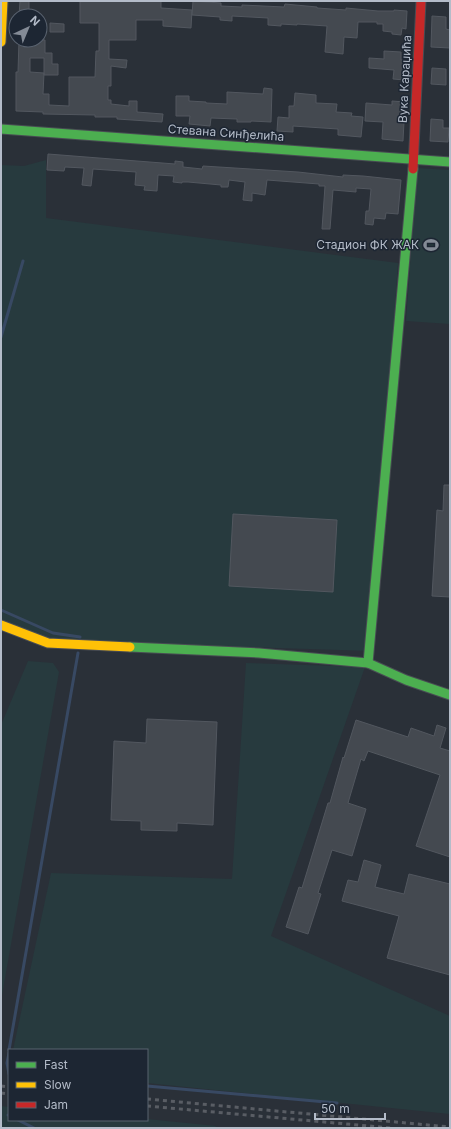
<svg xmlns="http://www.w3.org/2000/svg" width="451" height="1129" viewBox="0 0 451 1129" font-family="Inter,sans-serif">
<rect width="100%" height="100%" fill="#2a3038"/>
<g fill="#273a3e">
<path d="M46,160V218L398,263L371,651L53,641L1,619V165L24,166Z"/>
<path d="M417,168L450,170V324L406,321Z"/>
<path d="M28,661L53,663L59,672L1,1001V725Z"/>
<path d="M246,663L365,667L271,936L450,1016V1114L147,1083V1050H13L51,873L232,879Z"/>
<path d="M1,1106L9,1107V1120L147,1119L216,1126L215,1128H1Z"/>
</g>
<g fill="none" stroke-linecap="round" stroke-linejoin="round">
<g stroke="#384963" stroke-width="3">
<path d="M1,337L23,261"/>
<path d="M1,610L53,633L80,637"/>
<path d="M9,1050L78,653"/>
<path d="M9,1053L7,1063L9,1074"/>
<path d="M147,1086L337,1103"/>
<path d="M8,1115H9"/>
<path d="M18,1120L34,1128"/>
</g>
</g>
<g fill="#444950" stroke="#52575f">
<path d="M20,1H29V10H27V16H19Z"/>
<path d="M80,1H161V8L192,10L191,28L163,26V20H136V40H109V59L127,60L126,68L111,66V86H108V100H111V104L129,106V101H137V112L163,114L162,122L117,119V117H95V115L43,114V112L16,111V72H18L19,40H45V53H52V64H58V75H44V58H30V72L44,73L43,94H49V105L69,106V77H95L96,51H99V23H80Z"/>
<path d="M193,1L221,3V6L242,7V5L284,7L285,4L317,7V8L346,10V8L378,11H394V10L407,11L406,29L402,28L401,35L392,34V32L383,31V24H377V22H358L357,38L344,37L343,54L325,52L327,26L297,24V25L281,24V26L268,25V18L232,16V21L220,20V17L192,15Z"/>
<path d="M432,16L446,17V29L450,30V48L431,47Z"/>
<path d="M50,23L64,24V32H50Z"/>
<path d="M384,51L401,52V60L407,61L405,80L393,79L394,70L369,68V58L384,59Z"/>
<path d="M432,68L446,69V85L431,84Z"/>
<path d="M264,88L272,89L271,122L251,121V122H237V119L211,118L210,126L189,124L190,116H176V96H189V101L206,102V103L227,104V92L263,94Z"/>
<path d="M295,93L316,95V103L337,104L336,112L352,113L351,116L363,117L361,137L338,135V129L293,126V132L277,131L278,117L289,118V106H294Z"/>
<path d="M392,101L405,102L403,141L382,139L383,122L365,121L366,103L392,105Z"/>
<path d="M431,119L443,120V128H449L448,142L430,141Z"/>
<path d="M48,154L175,164V161L183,162V167L202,169L203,166L298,172L343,177V175L363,176L401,180L398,214L386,213L385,219L374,218L373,225L365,224L366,211H369L371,189L356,188V192L333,190L330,229H322L325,186H319V184L267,180L265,195L252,193V201L243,200L245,182L229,180L228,187H221V185L188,182H182V183L173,182L174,176L158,175L157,191L144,190L145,186L135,185L136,172L93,169L91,186L82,185L84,168L65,167L64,171L47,170Z"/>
<path d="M444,485H450V597L432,596L437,510L443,511Z"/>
<path d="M233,514L337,520L333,592L229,586Z"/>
<path d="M147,719L217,722L213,825L177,823V831L141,830V821L111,820L114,741L146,743Z"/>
<path d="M356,720L408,737L411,728L434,736L437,725L446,728L440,748L450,751V857L416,846L440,775L368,751L364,761L361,759L348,803L366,809L352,856L332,850L318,893L321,894L308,934L286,927L299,887L302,888L328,803H330L343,757L344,758Z"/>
<path d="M364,860L381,865L375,887L404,894L409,874L450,884V975L387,958L399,916L342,901L348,880L358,882Z"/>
</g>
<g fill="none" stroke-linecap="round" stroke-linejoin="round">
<g stroke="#484c53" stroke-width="11">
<g id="fast">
<path d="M1,129L450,162"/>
<path d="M130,647L259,653L368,663L406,680L450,695"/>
<path d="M368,663L413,169"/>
</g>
</g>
<g stroke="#484c53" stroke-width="11">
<g id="slow">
<path d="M1,42L3,1"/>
<path d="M1,625L48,643L130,647"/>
</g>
</g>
<g stroke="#484c53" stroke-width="11">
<path id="jam" d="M413,169L421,1"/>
</g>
<use href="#fast" stroke="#4caf50" stroke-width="9"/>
<use href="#slow" stroke="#ffc107" stroke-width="9"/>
<use href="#jam" stroke="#c62828" stroke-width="9"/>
<g stroke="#595d64" stroke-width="3" stroke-dasharray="4 4" stroke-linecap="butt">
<path d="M1,1086L9,1087"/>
<path d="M1,1093L9,1094"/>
<path d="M147,1099L450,1127"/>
<path d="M147,1106L391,1128"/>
</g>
</g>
<defs>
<g id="stadium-bare" transform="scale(1.2)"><path d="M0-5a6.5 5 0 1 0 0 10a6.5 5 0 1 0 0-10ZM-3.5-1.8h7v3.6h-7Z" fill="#848b96" stroke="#1d2633" stroke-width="2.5" paint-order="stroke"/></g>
</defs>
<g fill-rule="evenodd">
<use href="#stadium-bare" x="431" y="245"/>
</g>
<g text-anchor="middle" stroke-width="3" stroke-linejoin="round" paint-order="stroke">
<g font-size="12" fill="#b4bcc9" stroke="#1d2633">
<text transform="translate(405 79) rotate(-87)" y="4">Вука Караџића</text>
<text transform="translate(226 133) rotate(4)" y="4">Стевана Синђелића</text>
</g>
<g font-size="12" fill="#b4bcc9" stroke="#1d2633" text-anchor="end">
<text x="419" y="249">Стадион ФК ЖАК</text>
</g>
</g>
<rect width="451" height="1129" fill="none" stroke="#b4bcc9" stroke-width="4"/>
<rect x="8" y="1049" width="140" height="72" fill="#1d2633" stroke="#59626f"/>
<rect x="16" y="1062" width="20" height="6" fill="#4caf50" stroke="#59626f"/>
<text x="44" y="1069" font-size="12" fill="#b4bcc9">Fast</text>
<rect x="16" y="1082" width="20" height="6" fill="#ffc107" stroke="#59626f"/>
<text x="44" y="1089" font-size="12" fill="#b4bcc9">Slow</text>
<rect x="16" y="1102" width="20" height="6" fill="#c62828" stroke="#59626f"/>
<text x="44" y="1109" font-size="12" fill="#b4bcc9">Jam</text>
<g transform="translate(28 28) rotate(44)"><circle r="19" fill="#1d2633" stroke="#59626f"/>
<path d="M0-3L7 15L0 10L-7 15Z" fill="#848b96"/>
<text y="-6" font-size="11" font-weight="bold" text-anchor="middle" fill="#b4bcc9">N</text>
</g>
<path d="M315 1113v6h70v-6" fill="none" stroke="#b4bcc9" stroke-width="2"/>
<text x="321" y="1113" font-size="12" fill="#b4bcc9" stroke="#1d2633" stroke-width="3" paint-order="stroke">50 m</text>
</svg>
